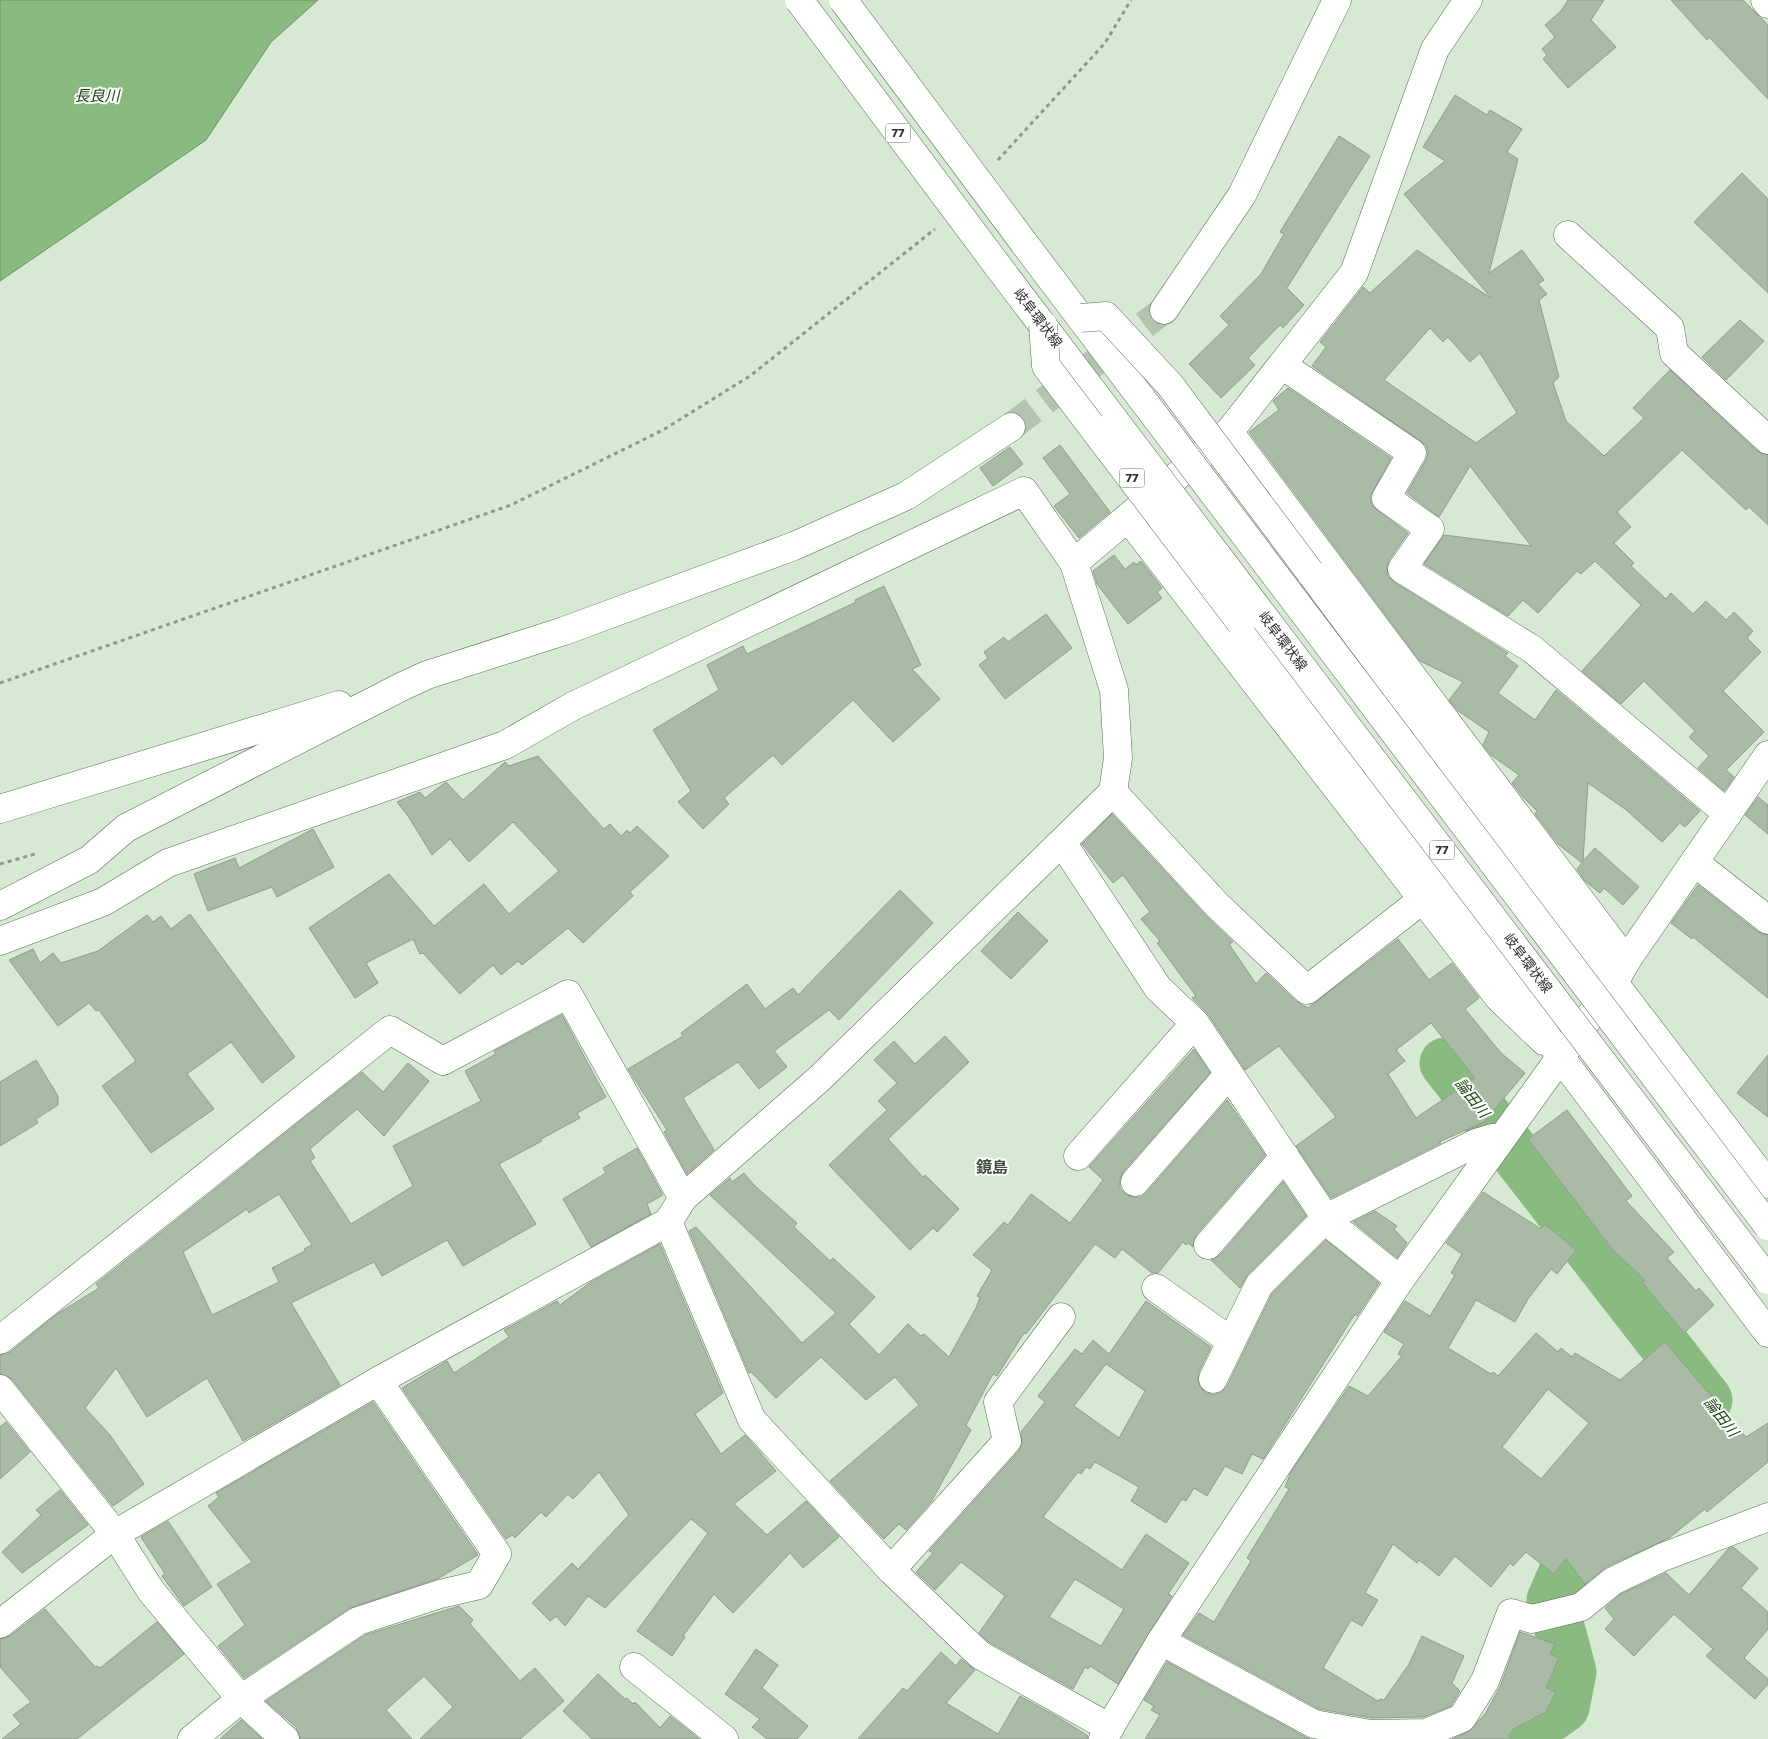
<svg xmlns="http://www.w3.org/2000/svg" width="1768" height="1739" viewBox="0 0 1768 1739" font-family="Commissioner,'Noto Sans JP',sans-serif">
<rect width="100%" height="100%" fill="#d6e9d2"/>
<path fill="#89bb80" stroke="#6c9165" d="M0,0H318L271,42L206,140L0,281Z"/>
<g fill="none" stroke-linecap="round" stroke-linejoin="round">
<g stroke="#89bb80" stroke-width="51">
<path d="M1445,1063L1707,1400"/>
<path d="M1519,1739L1564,1707L1571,1672L1552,1600L1568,1563L1597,1529L1620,1515"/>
</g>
</g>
<g fill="#a9bba5" stroke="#8ea08b" fill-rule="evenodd">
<path d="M1568,0H1604L1591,20L1616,47L1568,88L1543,59L1547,55L1542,49L1555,37L1545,25L1561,11Z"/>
<path d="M1671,0H1743L1768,25V99L1709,37L1707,40Z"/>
<path d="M1455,95L1487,115L1490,110L1522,129L1507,152L1518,159L1489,273L1522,250L1544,280L1538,284L1547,294L1539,300L1559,377L1553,383L1566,421L1604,456L1644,418L1633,408L1670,370L1757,451L1768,455V525L1749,507L1746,510L1682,450L1617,512L1631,527L1614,543L1634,563L1631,566L1666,599L1671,593L1693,614L1706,601L1726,620L1734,612L1753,631L1747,638L1761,652L1723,691L1764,732L1726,770L1734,777L1724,791L1698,768L1709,756L1689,737L1695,731L1644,681L1621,704L1582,671L1641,605L1595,561L1581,574L1577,571L1538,613L1523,600L1508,616L1424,564L1444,535L1531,546L1470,466L1439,517L1407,493L1426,460L1428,453L1426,445L1312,366L1326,347L1320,342L1363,287L1370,293L1417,250L1491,298L1404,194L1445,161L1423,147ZM1430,328L1443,342L1448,337L1470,362L1480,353L1517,413L1476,443L1384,380Z"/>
<path d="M1339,136L1370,156L1287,288L1304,305L1283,328L1280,325L1248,358L1255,365L1221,398L1189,364L1229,325L1220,316L1261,274L1284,234L1280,232Z"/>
<path d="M1742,173L1768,199V293L1694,222Z"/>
<path d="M1740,320L1764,341L1726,380L1702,357Z"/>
<path d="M1288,388L1391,458L1370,497L1372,505L1377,510L1408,533L1389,560L1387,567L1388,576L1394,582L1508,653L1505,656L1518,666L1498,693L1535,720L1556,690L1700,811L1685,827L1680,823L1662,842L1625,809L1588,783L1583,861L1595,848L1639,887L1623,905L1604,888L1600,893L1585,881L1577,869L1582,863L1558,844L1535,814L1537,811L1523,797L1512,783L1519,775L1491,755L1483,745L1489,732L1457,710L1449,700L1463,682L1420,661L1249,432L1279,410L1273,401Z"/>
<path d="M1060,445L1110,512L1079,538L1054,506L1070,494L1043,458Z"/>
<path d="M1010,447L1023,464L993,486L980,468Z"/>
<path d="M1114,555L1125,569L1134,562L1136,565L1141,561L1162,588L1157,592L1162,598L1128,624L1097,584L1093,571Z"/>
<path d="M884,586L921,665L912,669L940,699L893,742L853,700L782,765L773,755L724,798L729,804L703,829L678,802L691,791L653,730L719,690L707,665L743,646L747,654L856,602L855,600Z"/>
<path d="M1046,614L1072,648L1005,699L979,665L988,658L984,652L1004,637L1008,642Z"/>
<path d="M538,756L604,829L610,824L621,836L627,830L630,833L637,826L669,856L630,892L633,896L583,943L568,928L522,965L518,961L501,975L493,965L460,994L423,953L420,954L413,939L366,963L378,983L355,998L309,928L389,874L434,926L484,884L509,914L559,871L513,822L469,862L450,839L432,855L408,816L397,802L420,792L425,798L446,782L463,800L505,762L509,766Z"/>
<path d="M1758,797L1768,805V834L1745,815Z"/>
<path d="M1112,814L1206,916L1233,942L1229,944L1256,984L1266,973L1296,1001L1308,1008L1398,939L1429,980L1452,963L1479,998L1465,1009L1501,1053L1525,1073L1484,1122L1439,1142L1441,1143L1331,1198L1296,1146L1336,1117L1279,1046L1245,1070L1208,1014L1192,998L1196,996L1157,943L1160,941L1141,919L1150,912L1123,875L1113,883L1082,844ZM1431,1023L1475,1078L1416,1118L1388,1074L1405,1061L1396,1050Z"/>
<path d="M313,829L334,867L277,897L272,887L208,911L194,874L235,858L239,868Z"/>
<path d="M1698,885L1758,932L1768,935V998L1693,937L1692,939L1671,923Z"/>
<path d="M900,890L933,923L839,1020L829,1010L774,1051L787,1067L759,1089L738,1062L683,1098L714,1150L687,1174L664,1132L667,1130L628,1069L683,1036L681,1033L747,984L765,1009L793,988L798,995Z"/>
<path d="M1018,912L1048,941L1011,979L981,951Z"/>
<path d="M190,914L295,1057L262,1083L231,1042L187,1074L214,1109L151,1153L102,1086L136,1061L99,1010L96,1011L89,1003L58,1026L9,960L33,949L40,963L53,953L61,963L98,951L147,915L153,922L161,916L171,929Z"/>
<path d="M562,1015L606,1097L577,1113L580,1118L541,1139L542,1141L499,1164L536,1224L463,1266L447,1240L382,1276L374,1262L291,1303L340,1385L243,1441L207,1378L147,1417L116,1368L85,1408L110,1435L144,1484L113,1506L12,1379L0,1374V1355L10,1352L57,1314L99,1288L96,1284L362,1072L383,1092L408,1063L429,1081L384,1136L357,1109L310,1149L315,1158L310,1161L351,1224L413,1186L393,1146L481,1101L465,1071L496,1054L494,1051ZM279,1194L312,1245L304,1249L305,1251L272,1268L279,1282L212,1315L183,1252L247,1209L249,1213Z"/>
<path d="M945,1036L969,1062L888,1139L923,1177L925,1175L959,1209L937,1232L933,1228L910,1250L829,1165L887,1110L878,1101L897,1083L874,1060L894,1041L915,1064Z"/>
<path d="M1194,1049L1210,1073L1123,1172L1120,1180V1188L1125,1194L1132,1197H1141L1146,1193L1227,1100L1265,1155L1196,1235L1193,1247L1188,1243L1186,1245L1183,1242L1158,1273H1152L1122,1249L1115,1258L1095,1244L1026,1334L1024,1333L997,1376L993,1374L966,1425L971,1430L931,1502L906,1530L899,1524L884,1539L830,1481L919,1405L895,1377L866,1400L821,1357L776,1398L751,1372L749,1373L689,1231L696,1227L802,1343L836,1313L710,1195L730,1178L732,1182L744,1173L754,1185L797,1223L794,1227L830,1261L833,1258L875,1297L849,1324L879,1355L908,1324L921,1336L924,1334L949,1357L976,1308L980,1297L977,1296L992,1270L973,1255L1004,1222L1008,1225L1031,1194L1070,1223L1103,1180L1089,1167Z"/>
<path d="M1768,1055V1117L1737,1093Z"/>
<path d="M36,1060L58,1096V1105L36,1119L38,1123L0,1146V1082Z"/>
<path d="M1567,1110L1632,1196L1626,1201L1674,1252L1667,1258L1696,1291L1699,1288L1714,1305L1684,1333L1642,1282L1645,1280L1612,1249L1528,1139Z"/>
<path d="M637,1148L663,1195L647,1204L651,1214L591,1247L563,1199L606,1173L603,1168Z"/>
<path d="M1283,1182L1306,1216L1248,1274L1240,1288L1211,1260L1220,1255Z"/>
<path d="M1483,1192L1541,1229L1545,1224L1576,1250L1557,1274L1551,1269L1528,1299L1515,1322L1476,1300L1448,1348L1491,1374L1493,1372L1498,1376L1536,1333L1558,1352L1561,1348L1572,1357L1575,1353L1620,1380L1665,1342L1746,1437L1768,1423V1462L1707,1512L1705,1509L1669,1538L1606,1567L1585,1584L1566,1559L1554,1574L1526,1552L1513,1566L1510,1563L1491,1587L1455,1556L1439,1576L1419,1560L1417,1563L1393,1544L1365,1593L1378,1600L1362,1626L1351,1620L1323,1668L1378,1701L1380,1699L1384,1700L1409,1664L1422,1636L1464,1656L1452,1683L1460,1691L1451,1706L1423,1717L1371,1718L1319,1709L1183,1635L1199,1613L1214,1622L1251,1561L1247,1558L1289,1489L1285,1487L1291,1472L1349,1386L1368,1396L1402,1356L1398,1354L1404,1344L1384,1332L1405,1301L1430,1316L1455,1275L1451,1273L1462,1254L1446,1243ZM1548,1389L1589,1423L1541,1479L1502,1447Z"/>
<path d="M1375,1211L1397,1226L1394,1229L1407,1243L1397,1258L1353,1222Z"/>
<path d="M1326,1240L1379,1283L1357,1316L1355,1314L1263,1459L1252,1454L1242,1474L1225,1466L1207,1496L1194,1488L1186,1501L1182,1499L1166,1523L1131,1501L1139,1487L1095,1462L1090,1469L1086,1467L1081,1474L1078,1472L1043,1517L1122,1570L1146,1534L1189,1563L1168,1594L1172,1596L1118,1684L1090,1666L1088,1669L1085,1667L1073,1689L989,1642L979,1633L1005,1596L961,1562L935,1590L916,1572L933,1553L929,1551L1019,1451L1022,1444L1021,1432L1045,1402L1038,1396L1075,1349L1082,1354L1093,1340L1109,1354L1146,1301L1211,1347L1199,1372L1198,1381L1200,1387L1206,1393L1214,1395L1221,1392L1227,1386L1272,1294ZM1106,1364L1145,1391L1119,1438L1074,1406ZM1075,1579L1124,1609L1101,1646L1049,1617Z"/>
<path d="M660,1244L723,1393L695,1414L721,1454L745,1435L776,1471L734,1504L767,1535L806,1501L839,1537L803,1568L790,1553L733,1613L714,1594L683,1636L685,1637L672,1656L637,1631L708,1533L691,1519L605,1608L588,1596L565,1626L556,1616L550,1621L532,1603L572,1563L578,1569L629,1515L599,1472L573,1499L568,1494L546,1517L541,1512L515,1538L512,1535L506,1539L402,1388L447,1361L454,1373L509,1337L504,1330L557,1301L560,1305L591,1282Z"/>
<path d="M373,1402L478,1555L437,1579L350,1608L244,1678L218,1646L245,1625L217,1584L252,1562L208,1506L219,1497L216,1493Z"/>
<path d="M6,1422L30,1452L0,1479V1427Z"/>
<path d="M60,1490L88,1525L22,1573L2,1552L41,1515L36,1510Z"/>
<path d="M168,1521L212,1587L184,1606L162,1576L165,1574L141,1537Z"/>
<path d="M1733,1547L1758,1568L1741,1588L1768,1612V1629L1744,1658L1768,1679V1684L1755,1699L1706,1656L1713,1649L1674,1614L1634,1656L1605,1629L1614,1619L1605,1608L1621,1594L1666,1573L1689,1595L1728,1549Z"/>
<path d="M459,1606L473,1620L470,1624L520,1681L535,1668L564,1701L520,1739H420L453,1707L424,1676L386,1710L412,1739H300L296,1727L266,1701L365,1635Z"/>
<path d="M45,1609L95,1667L97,1666L100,1668L157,1622L184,1654L77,1739H2L21,1724L13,1715L31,1702L0,1667V1639L10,1636Z"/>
<path d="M1520,1632L1555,1644L1550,1654L1559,1658L1546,1688L1556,1692L1546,1712L1515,1728L1508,1736L1511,1739H1452L1468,1732L1485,1714L1500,1687Z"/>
<path d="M756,1649L778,1665L762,1688L808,1726L797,1739H767L752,1727L760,1719L725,1694Z"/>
<path d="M941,1652L956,1666L961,1659L975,1670L946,1703L998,1734L1020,1696L1058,1717L1088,1736L1087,1739H858L903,1688L907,1691Z"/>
<path d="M1167,1662L1307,1738L1310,1739H1145L1160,1715L1151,1710L1154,1706L1144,1700Z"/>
<path d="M598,1674L625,1699L627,1698L633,1704L635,1702L660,1728L670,1716L699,1739H592L563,1711Z"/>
<path d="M241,1720L262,1739H220Z"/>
</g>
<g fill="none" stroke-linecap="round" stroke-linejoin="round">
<path stroke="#b3c4b0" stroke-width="28" stroke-dasharray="28 14" stroke-linecap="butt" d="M1011,427L1164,310"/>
<g stroke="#5b6c58" stroke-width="29">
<g id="street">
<path d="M1765,0L1768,4"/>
<path d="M1568,235L1670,328L1674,353L1768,440"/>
<path d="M1164,310L1242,195L1337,0"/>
<path d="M1282,365L1412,453L1386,498L1430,529L1402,569L1532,649L1728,814"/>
<path d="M1229,432L1626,961"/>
<path d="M1128,518L1499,998L1544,1041"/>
<path d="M1074,563L1229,432L1354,273L1435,49L1468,0"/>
<path d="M1113,792L1217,905L1307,990L1423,899"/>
<path d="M0,809L339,705"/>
<path d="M1063,844L1158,988L1195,1023L1330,1224L1400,1280"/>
<path d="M1694,862L1768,920"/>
<path d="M0,906L89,860L126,828L403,686L427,675L564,631L794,546L906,496L1011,427"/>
<path d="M0,941L103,902L168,863L505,745L573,706L1024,491L1074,563L1114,690L1118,758L1113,792L819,1079L683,1198L668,1222L378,1381L115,1534L0,1624"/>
<path d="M1078,1156L1195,1023"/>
<path d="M1135,1182L1229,1074"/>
<path d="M668,1222L752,1420L891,1570L980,1655L1110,1728"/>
<path d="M1208,1245L1285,1156"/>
<path d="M1156,1288L1231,1341"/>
<path d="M0,1340L390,1030L443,1061L568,994L683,1198"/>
<path d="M1213,1379L1259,1285L1326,1218L1476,1143L1493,1138L1498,1144"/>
<path d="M0,1389L115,1534L151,1591L241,1699L285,1739"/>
<path d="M891,1570L1007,1441L998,1402L1061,1317"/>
<path d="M1161,1641L1314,1724L1370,1734L1426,1733L1462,1718L1485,1681L1511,1613L1532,1619L1581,1607L1613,1581L1663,1557L1768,1517"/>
<path d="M634,1667L724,1739"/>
<path d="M192,1739L241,1699L358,1621L440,1594L479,1585L497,1554L378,1381"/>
<path d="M1103,1739L1161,1641L1400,1280L1614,983L1626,961L1768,755"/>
</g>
</g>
<g stroke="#5b6c58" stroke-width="29">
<g id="primary">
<path d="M1024,243L1142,399"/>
<path d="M997,265L1115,421"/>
<path d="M1310,572L1614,983L1768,1184"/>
<path d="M1241,623L1515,987L1561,1058L1768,1333"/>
</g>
</g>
<g stroke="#8c9a89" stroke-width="3" stroke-dasharray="4 4" stroke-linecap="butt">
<path d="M998,160L1105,43L1131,0"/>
<path d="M0,683L511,505L663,430L750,376L935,229"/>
<path d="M0,864L35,854"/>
</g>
<use href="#street" stroke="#fff" stroke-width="28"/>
<use href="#primary" stroke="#fff" stroke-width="28"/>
<g stroke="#5b6c58" stroke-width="29" stroke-linecap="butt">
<g id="primary-bridge">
<path d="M799,0L997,265"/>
<path d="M843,0L1024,243"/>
<path d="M1081,318L1106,316L1170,385L1310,572"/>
<path d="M1043,325L1046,366L1241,623"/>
<path d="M1142,399L1768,1226"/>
<path d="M1115,421L1768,1280"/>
</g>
</g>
<use href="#primary-bridge" stroke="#fff" stroke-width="28"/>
</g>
<g text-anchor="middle" stroke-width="4" stroke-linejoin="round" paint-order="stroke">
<g fill="#fff" stroke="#686d67" stroke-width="1">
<rect x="885.5" y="123.5" width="25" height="19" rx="4"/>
<rect x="1119.5" y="468.5" width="25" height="19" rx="4"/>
<rect x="1429.5" y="840.5" width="25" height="19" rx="4"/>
</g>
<g font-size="12" font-weight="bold" fill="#282f26">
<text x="898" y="137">77</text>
<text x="1132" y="482">77</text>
<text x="1442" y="854">77</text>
</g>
<g font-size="14" fill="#282f26" stroke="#fff">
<text transform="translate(1038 318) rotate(53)" y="5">岐阜環状線</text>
<text transform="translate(1283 641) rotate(53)" y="5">岐阜環状線</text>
<text transform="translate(1528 963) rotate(53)" y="5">岐阜環状線</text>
</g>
<g font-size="15" font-style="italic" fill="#16480d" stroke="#fff">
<text x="97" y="101">長良川</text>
<text transform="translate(1472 1098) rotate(52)" y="5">論田川</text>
<text transform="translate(1721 1417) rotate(52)" y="5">論田川</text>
</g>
<g font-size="16" font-weight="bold" fill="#3e4e3b" stroke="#fff">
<text x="992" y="1173">鏡島</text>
</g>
</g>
</svg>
